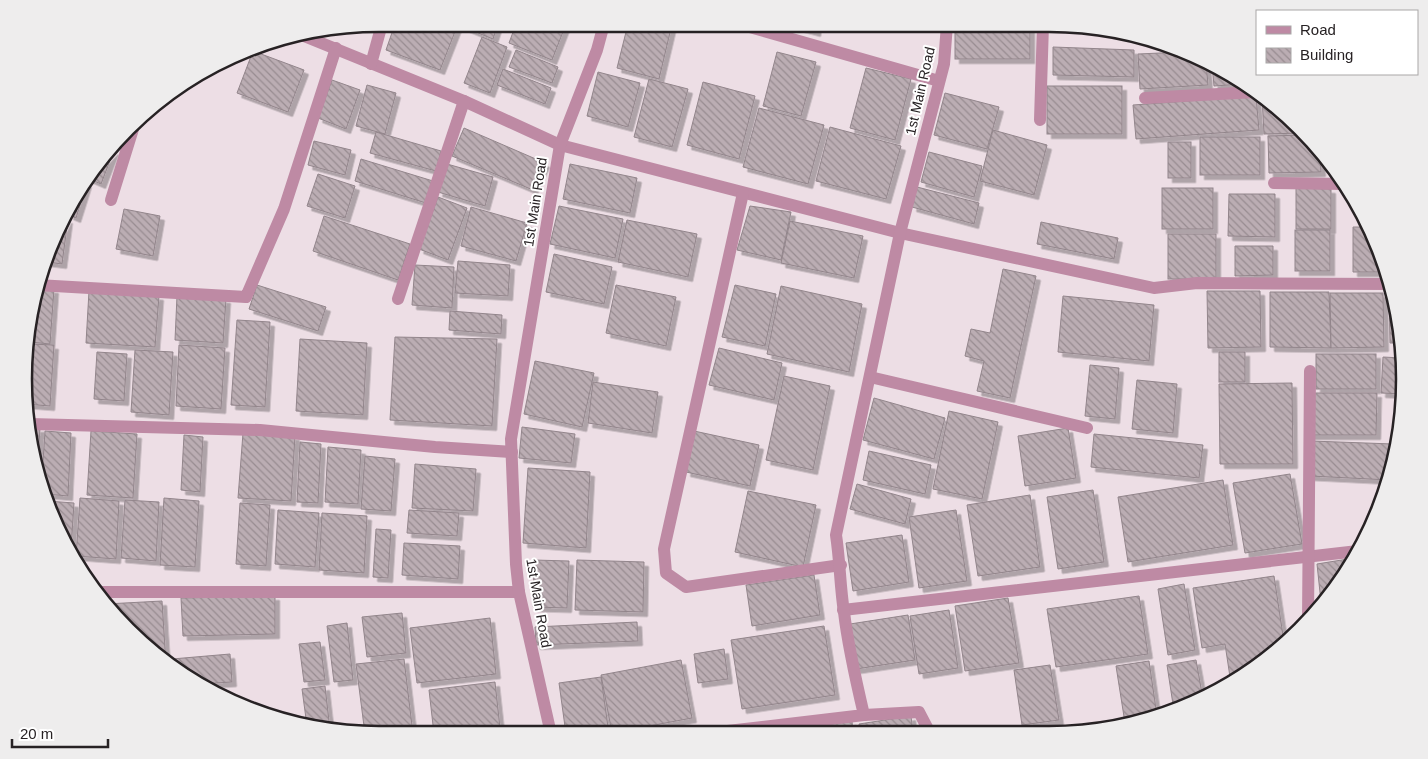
<svg xmlns="http://www.w3.org/2000/svg" width="1428" height="759" viewBox="0 0 1428 759" font-family="Helvetica,sans-serif">
<defs>
<pattern id="building-back-hatch" width="6" height="6" patternUnits="userSpaceOnUse" patternTransform="scale(1.25)"><rect width="6" height="6" fill="#bbadb3"/><path d="M-1 5l2 2M0 0l6 6M5-1l2 2" fill="none" stroke="#988c91"/></pattern>
<filter id="shadow"><feDropShadow dx="4.5" dy="4.5" stdDeviation="0" flood-color="#0004"/></filter>
</defs>
<rect width="100%" height="100%" fill="#eddee5"/>
<g fill="url(#building-back-hatch)" stroke="#92858b" filter="url(#shadow)">
<path d="M395,24H458L440,70L386,50Z"/>
<path d="M462,24H498L493,39L461,26Z"/>
<path d="M516,24H566L552,60L509,43Z"/>
<path d="M628,24H672L659,79L617,68Z"/>
<path d="M786,24H817L816,32Z"/>
<rect x="955" y="24" width="75" height="35"/>
<path d="M482,37L507,47L490,93L464,83Z"/>
<path d="M1053,47L1134,50V77L1053,75Z"/>
<path d="M516,50L558,67L552,83L509,67Z"/>
<path d="M253,51L304,70L288,112L237,93Z"/>
<path d="M777,52L816,62L801,116L763,106Z"/>
<path d="M1182,52L1206,61L1208,85L1140,89L1138,54Z"/>
<path d="M1212,64L1244,84L1214,86Z"/>
<path d="M866,68L911,79L895,140L850,128Z"/>
<path d="M503,69L551,88L545,104L497,85Z"/>
<path d="M598,72L640,83L628,127L587,116Z"/>
<path d="M649,79L688,89L672,147L634,137Z"/>
<path d="M332,80L360,90L346,129L318,118Z"/>
<path d="M703,82L755,96L739,159L687,145Z"/>
<path d="M367,85L396,93L385,134L356,126Z"/>
<rect x="1047" y="86" width="75" height="48"/>
<path d="M945,93L999,107L987,149L934,135Z"/>
<path d="M1256,96L1259,130L1136,139L1133,105Z"/>
<path d="M1262,97H1265L1303,133L1264,134Z"/>
<path d="M759,108L824,125L808,184L743,167Z"/>
<path d="M830,127L901,146L886,199L816,181Z"/>
<path d="M464,128L545,163L533,190L452,156Z"/>
<path d="M993,130L1047,145L1034,195L980,181Z"/>
<path d="M376,132L441,151L436,171L370,153Z"/>
<path d="M1305,135L1320,150L1321,172L1269,173L1268,136Z"/>
<rect x="1200" y="137" width="60" height="38"/>
<path d="M314,141L351,150L345,175L308,165Z"/>
<rect x="1168" y="142" width="23" height="36"/>
<path d="M114,150L101,184L87,178Z"/>
<path d="M929,152L982,166L974,197L921,182Z"/>
<path d="M361,159L433,181L426,203L355,181Z"/>
<path d="M447,164L493,177L485,206L438,192Z"/>
<path d="M570,164L637,178L630,213L563,199Z"/>
<path d="M318,174L355,186L345,218L307,206Z"/>
<path d="M84,182L87,183L76,218L69,215Z"/>
<path d="M917,187L979,203L974,224L912,207Z"/>
<rect x="1162" y="188" width="51" height="41"/>
<path d="M1296,188L1331,189V229H1296Z"/>
<path d="M1229,194H1275V237L1228,236Z"/>
<path d="M438,197L467,208L448,260L419,249Z"/>
<path d="M559,206L623,219L615,258L550,244Z"/>
<path d="M750,206L791,212L781,260L737,250Z"/>
<path d="M471,207L527,223L516,261L461,246Z"/>
<path d="M124,209L160,216L153,256L116,249Z"/>
<path d="M324,216L410,244L398,280L313,251Z"/>
<path d="M67,219H68L62,264L47,262Z"/>
<path d="M627,220L697,234L688,277L618,262Z"/>
<path d="M790,221L863,236L854,278L781,263Z"/>
<path d="M1041,222L1118,238L1114,259L1037,244Z"/>
<path d="M1353,227H1368L1387,272H1353Z"/>
<rect x="1295" y="230" width="35" height="41"/>
<rect x="1168" y="234" width="48" height="45"/>
<path d="M1235,246H1273V275L1235,276Z"/>
<path d="M554,254L612,267L604,304L546,292Z"/>
<path d="M458,261L510,265L508,296L455,293Z"/>
<path d="M415,265L454,267L452,308L412,305Z"/>
<path d="M1003,269L1036,276L1010,398L977,391L984,361L965,356L971,329L990,333Z"/>
<path d="M257,285L326,307L318,331L249,309Z"/>
<path d="M616,285L676,297L666,346L606,333Z"/>
<path d="M735,285L776,294L765,346L722,337Z"/>
<path d="M781,286L862,304L849,372L767,354Z"/>
<path d="M36,288L54,289L50,344L30,342Z"/>
<path d="M89,291L159,296L155,347L86,343Z"/>
<path d="M1207,291H1260L1261,347L1208,348Z"/>
<path d="M1270,292H1329L1331,348L1270,347Z"/>
<path d="M1330,293H1383L1384,347L1331,348Z"/>
<path d="M1389,293H1392L1401,333L1402,343H1390Z"/>
<path d="M177,296L226,299L223,343L175,340Z"/>
<path d="M1063,296L1154,305L1149,361L1058,352Z"/>
<path d="M450,311L502,315L501,334L449,330Z"/>
<path d="M237,320L270,322L265,407L231,405Z"/>
<path d="M395,337L497,339L492,426L390,420Z"/>
<path d="M300,339L367,343L363,415L296,411Z"/>
<path d="M30,344L54,345L50,406L25,404Z"/>
<path d="M179,345L225,348L221,409L176,406Z"/>
<path d="M719,348L782,363L774,400L709,385Z"/>
<path d="M135,350L173,352L169,415L131,412Z"/>
<path d="M97,352L127,354L124,401L94,399Z"/>
<rect x="1219" y="352" width="26" height="30"/>
<rect x="1316" y="354" width="60" height="35"/>
<path d="M1383,357L1402,358L1403,394L1381,393Z"/>
<path d="M535,361L594,373L582,427L524,414Z"/>
<path d="M1090,365L1119,368L1115,419L1085,416Z"/>
<path d="M784,376L830,386L813,470L766,460Z"/>
<path d="M1137,380L1177,384L1173,433L1132,429Z"/>
<path d="M593,382L658,392L652,433L588,423Z"/>
<path d="M1292,383L1293,464H1220L1219,384Z"/>
<path d="M1310,393H1377L1376,435H1309Z"/>
<path d="M874,398L945,418L934,459L863,440Z"/>
<path d="M949,411L998,422L982,499L933,489Z"/>
<path d="M522,427L575,434L571,463L519,458Z"/>
<path d="M30,428H40L38,460Z"/>
<path d="M1068,428L1076,478L1025,486L1018,436Z"/>
<path d="M45,431L71,433L68,496L46,494L42,477Z"/>
<path d="M91,431L137,434L133,498L87,495Z"/>
<path d="M694,431L759,445L750,486L686,472Z"/>
<path d="M243,433L295,436L291,501L238,498Z"/>
<path d="M1094,434L1203,445L1199,478L1091,467Z"/>
<path d="M184,435L203,437L200,492L181,490Z"/>
<path d="M1311,441L1393,444L1392,473L1389,480L1310,476Z"/>
<path d="M300,442L321,444L318,503L297,502Z"/>
<path d="M328,447L361,450L358,504L325,502Z"/>
<path d="M869,451L931,465L925,494L863,480Z"/>
<path d="M365,456L395,459L391,511L361,509Z"/>
<path d="M415,464L476,469L473,511L412,508Z"/>
<path d="M528,468L590,472L586,548L523,543Z"/>
<path d="M1290,474L1302,544L1245,553L1233,483Z"/>
<path d="M1223,480L1233,545L1128,562L1118,497Z"/>
<path d="M857,484L911,499L905,524L850,509Z"/>
<path d="M1093,490L1104,562L1058,569L1047,497Z"/>
<path d="M748,491L816,505L803,567L735,552Z"/>
<path d="M1030,495L1040,567L978,576L967,505Z"/>
<path d="M80,498L119,501L116,559L76,556Z"/>
<path d="M164,498L199,501L195,567L160,565Z"/>
<path d="M1374,499H1382L1375,517Z"/>
<path d="M125,500L159,502L156,561L121,558Z"/>
<path d="M47,501L74,503L71,549L51,516Z"/>
<path d="M240,503L270,505L266,566L236,564Z"/>
<path d="M278,510L319,513L315,567L275,564Z"/>
<path d="M409,510L459,513L457,536L407,533Z"/>
<path d="M956,510L967,581L919,588L909,517Z"/>
<path d="M322,513L367,516L364,573L319,570Z"/>
<path d="M376,529L391,530L388,578L373,577Z"/>
<path d="M902,535L909,582L853,591L846,543Z"/>
<path d="M404,543L460,546L458,579L402,575Z"/>
<path d="M1354,558L1324,602H1321L1317,564Z"/>
<path d="M534,560L569,561L567,608L533,607Z"/>
<path d="M577,560L644,562L643,612L575,610Z"/>
<path d="M814,575L820,615L752,626L746,585Z"/>
<path d="M1274,576L1284,642L1247,675L1230,677L1225,644L1202,648L1193,588Z"/>
<path d="M1184,584L1195,650L1168,655L1158,589Z"/>
<path d="M275,596V634L183,636L181,598Z"/>
<path d="M1139,596L1148,654L1056,667L1047,609Z"/>
<path d="M1008,598L1019,663L965,671L955,606Z"/>
<path d="M162,601L166,664L112,614L106,604Z"/>
<path d="M949,610L958,668L919,674L910,616Z"/>
<path d="M402,613L406,653L367,657L362,617Z"/>
<path d="M908,615L915,660L856,669L850,624Z"/>
<path d="M490,618L496,674L417,683L410,628Z"/>
<path d="M637,622L638,641L536,645L535,627Z"/>
<path d="M347,623L353,680L334,682L327,626Z"/>
<path d="M824,626L835,695L742,709L731,640Z"/>
<path d="M320,642L325,680L304,682L299,644Z"/>
<path d="M724,649L728,679L698,683L694,654Z"/>
<path d="M230,654L232,682L199,684L173,668L172,659Z"/>
<path d="M404,659L413,734H365L356,664Z"/>
<path d="M681,660L692,718L612,733L601,675Z"/>
<path d="M1196,660L1203,699L1184,708L1174,711L1167,665Z"/>
<path d="M1149,661L1157,716L1125,723L1116,666Z"/>
<path d="M1050,665L1059,720L1022,725L1014,670Z"/>
<path d="M601,677L609,734H566L559,683Z"/>
<path d="M495,682L500,728L449,734H434L429,690Z"/>
<path d="M325,686L330,730L307,726L302,689Z"/>
<path d="M911,716L913,733H860L859,724Z"/>
<path d="M852,721L853,733H799L798,729Z"/>
</g>
<g fill="none" stroke-linecap="round" stroke-linejoin="round">
<g stroke="#be8aa4" stroke-width="12">
<path d="M739,24L939,81"/>
<path d="M304,36L464,101L560,145L900,233L1154,288L1197,283L1390,284"/>
<path d="M371,64L382,24"/>
<path d="M1145,98L1256,92"/>
<path d="M1040,120L1043,24"/>
<path d="M1274,183L1344,184"/>
<path d="M743,193L664,549L666,573L686,587L841,565"/>
<path d="M111,200L133,129"/>
<path d="M37,285L246,297L284,209L336,48"/>
<path d="M398,299L464,101"/>
<path d="M870,377L1087,428"/>
<path d="M30,424L260,430L435,447L512,452"/>
<path d="M99,592H519"/>
<path d="M843,610L1358,551"/>
<path d="M1308,621L1310,371"/>
<path d="M864,715L919,712L930,733"/>
<path d="M710,733L864,715C856,681 848,647 844,612C840,587 840,561 836,535L900,233L944,64L947,24"/>
<path d="M551,734L519,592L516,564L511,439L560,145L597,50L604,24"/>
</g>
</g>
<g text-anchor="middle" stroke-width="4" stroke-linejoin="round" paint-order="stroke">
<g font-size="14" fill="#272224" stroke="#fff">
<text transform="translate(920 91) rotate(-77)" y="5">1st Main Road</text>
<text transform="translate(535 202) rotate(-81)" y="5">1st Main Road</text>
<text transform="translate(539 603) rotate(80)" y="5">1st Main Road</text>
</g>
</g>
<path d="M0 0H1428V759H0ZM379 32H1049A347 347 0 0 1 1396 379V379A347 347 0 0 1 1049 726H379A347 347 0 0 1 32 379V379A347 347 0 0 1 379 32Z" fill="#eeeded" fill-rule="evenodd"/>
<path fill="none" stroke="#272224" stroke-width="2.5" d="M379 32H1049A347 347 0 0 1 1396 379V379A347 347 0 0 1 1049 726H379A347 347 0 0 1 32 379V379A347 347 0 0 1 379 32Z"/>
<rect x="1256" y="10" width="162" height="65" fill="#ffffff" stroke="#a9a7a7"/>
<rect x="1266" y="26" width="25" height="8" fill="#be8aa4" stroke="#a9a7a7"/>
<text x="1300" y="35" font-size="15" fill="#272224">Road</text>
<rect x="1266" y="48" width="25" height="15" fill="url(#building-back-hatch)" stroke="#a9a7a7"/>
<text x="1300" y="60" font-size="15" fill="#272224">Building</text>
<path d="M12 739v8h96v-8" fill="none" stroke="#272224" stroke-width="2.5"/>
<text x="20" y="739" font-size="15" fill="#272224" stroke="#ffffff" stroke-width="4" paint-order="stroke">20 m</text>
</svg>
